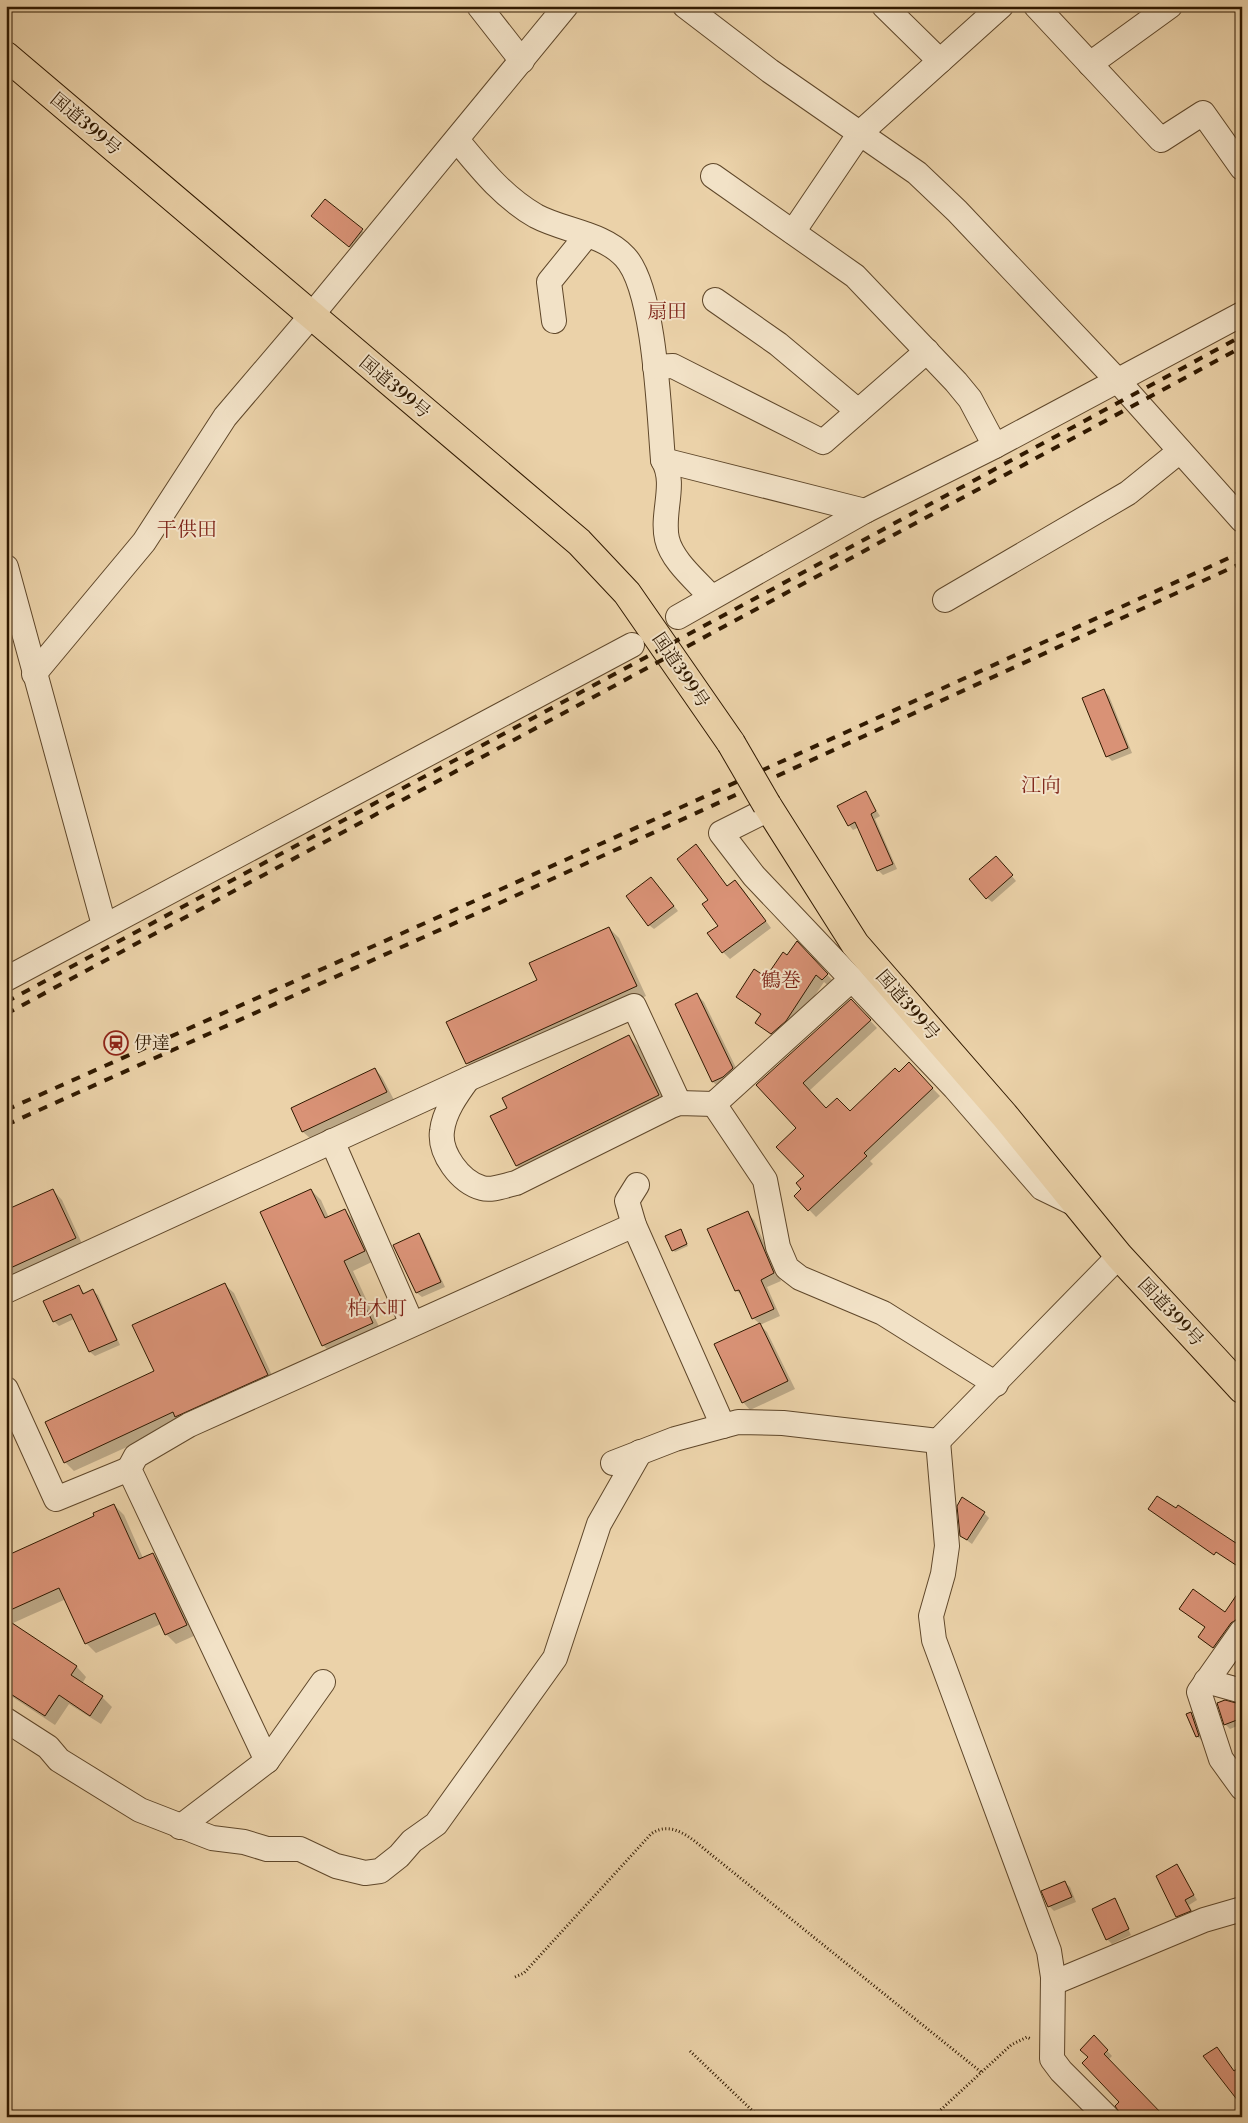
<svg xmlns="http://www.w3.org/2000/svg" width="1248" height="2123" viewBox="0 0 1248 2123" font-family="'Libre Bodoni','Noto Serif JP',serif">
<rect width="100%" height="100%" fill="#ebd2a9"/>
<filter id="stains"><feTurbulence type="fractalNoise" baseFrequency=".004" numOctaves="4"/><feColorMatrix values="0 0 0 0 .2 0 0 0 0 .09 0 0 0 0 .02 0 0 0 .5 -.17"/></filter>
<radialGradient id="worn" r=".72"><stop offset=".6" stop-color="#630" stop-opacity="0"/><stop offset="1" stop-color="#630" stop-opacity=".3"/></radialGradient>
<g fill="#0003">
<path d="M326,201L367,235L354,251L318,221Z"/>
<path d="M1104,691L1109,696L1132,753L1112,761L1107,756Z"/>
<path d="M865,793L880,816L875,819L897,869L883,875L878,870L859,827L853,830L849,825Z"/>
<path d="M696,846L728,887L735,882L742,888L771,928L730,959L723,952L719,926L709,900Z"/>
<path d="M1000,862L1016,881L992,902L987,898Z"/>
<path d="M656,883L678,911L654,929L649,925Z"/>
<path d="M609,928L619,938L646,996L477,1073L467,1063L538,981Z"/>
<path d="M797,943L834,982L830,987L824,982L793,1028L779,1041L757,1023L762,1016L737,997L767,979Z"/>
<path d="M697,995L704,1002L740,1076L721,1089L713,1082L676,1004Z"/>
<path d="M851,1000L877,1028L809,1091L826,1110L850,1112L909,1064L940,1096L870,1161L873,1164L816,1217L796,1196L803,1189L805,1176L798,1128L757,1085Z"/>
<path d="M629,1037L639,1047L668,1106L527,1176L517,1166Z"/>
<path d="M375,1069L382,1077L394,1100L311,1139L303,1132L292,1108Z"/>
<path d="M53,1190L62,1200L84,1248L6,1284V1212Z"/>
<path d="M311,1190L321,1200L329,1218L345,1211L355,1221L374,1261L353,1271L382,1333L333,1355L323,1345Z"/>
<path d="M747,1213L754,1220L781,1281L767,1287L780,1316L760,1325L767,1332L795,1389L750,1410L743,1402L760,1324L753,1318L744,1298L736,1290Z"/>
<path d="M681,1230L688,1246L675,1252L673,1250Z"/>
<path d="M418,1235L423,1239L445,1287L422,1297L417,1293L395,1246Z"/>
<path d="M224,1284L234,1293L276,1384L182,1422L74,1471L65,1462L156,1372Z"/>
<path d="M79,1286L85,1294L93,1291L98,1295L120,1345L95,1356L90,1352L74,1319L59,1326L54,1321Z"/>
<path d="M6,1413L15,1433L6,1437Z"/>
<path d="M114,1505L124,1515L143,1558L153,1554L163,1564L196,1635L176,1644L166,1634L161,1624L96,1653L86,1643L66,1599L11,1624L77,1667L86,1677L82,1684L102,1697L112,1707L101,1724L69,1704L55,1725L11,1696L6,1703V1557L96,1517Z"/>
<path d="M1150,1509L1242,1549V1569L1187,1532L1184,1535Z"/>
<path d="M984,1513L989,1518L972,1544L961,1536Z"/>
<path d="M1242,1604V1623L1218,1651L1203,1641L1206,1628L1181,1609L1225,1613Z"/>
<path d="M1239,1662L1242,1663V1681L1235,1674Z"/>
<path d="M1240,1705L1242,1724L1230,1729L1225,1724Z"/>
<path d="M1191,1714L1196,1718L1202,1741L1197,1736Z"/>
<path d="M1242,1859V1870L1237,1861Z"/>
<path d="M1177,1866L1197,1900L1189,1905L1194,1915L1181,1920L1177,1916Z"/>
<path d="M1065,1883L1070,1887L1076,1902L1054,1911L1049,1906Z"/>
<path d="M1114,1900L1118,1904H1116L1131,1935L1112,1944L1107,1939L1094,1910Z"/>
<path d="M1094,2037L1112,2056L1108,2060L1121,2102L1089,2057Z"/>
</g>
<g fill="#d99276" stroke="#301900">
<path d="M325,199L363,229L349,247L311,216Z"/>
<path d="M1104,689L1128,748L1106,757L1082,698Z"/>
<path d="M866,791L876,811L871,814L893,864L877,871L855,822L848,826L837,806Z"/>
<path d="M696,844L727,886L735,880L766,921L722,953L707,933L718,926L702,904L708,900L677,859Z"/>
<path d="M996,856L1013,875L986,899L969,879Z"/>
<path d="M651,877L674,906L648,926L626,896Z"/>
<path d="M609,927L637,986L466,1064L446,1022L537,980L529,963Z"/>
<path d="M797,941L828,974L822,980L816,975L786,1021L771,1034L755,1023L761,1014L736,997L754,969L766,977L783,952L787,955Z"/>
<path d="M697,993L733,1068L723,1077L712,1082L675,1004Z"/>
<path d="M851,999L871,1020L803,1083L826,1108L837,1098L850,1111L895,1068L899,1072L909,1062L933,1088L864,1153L867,1156L808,1211L794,1196L801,1189L796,1183L804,1176L776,1147L796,1128L756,1085Z"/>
<path d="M629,1035L659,1095L516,1166L490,1116L507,1108L502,1098Z"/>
<path d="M375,1068L387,1092L302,1132L291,1108Z"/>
<path d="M53,1189L76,1238L6,1270V1210Z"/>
<path d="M311,1189L325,1218L345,1209L365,1251L344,1261L373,1323L322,1346L260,1212Z"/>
<path d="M748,1211L774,1273L761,1280L774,1309L752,1319L739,1290L735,1291L707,1229Z"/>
<path d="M681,1229L687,1244L672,1251L665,1236Z"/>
<path d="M419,1233L441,1282L416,1293L393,1245Z"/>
<path d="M225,1283L268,1375L175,1417L173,1412L64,1463L45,1422L154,1371L132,1325Z"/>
<path d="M79,1285L83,1294L93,1289L117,1340L89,1352L71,1314L53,1322L43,1301Z"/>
<path d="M760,1323L788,1381L742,1403L714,1344Z"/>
<path d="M1157,1496L1176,1508L1178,1505L1242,1547V1569L1216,1552L1214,1555L1148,1509Z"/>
<path d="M962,1497L985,1512L967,1540L960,1536L957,1506Z"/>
<path d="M114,1504L139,1559L153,1553L187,1625L165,1635L155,1613L85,1644L59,1588L6,1612V1556L94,1516L93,1513Z"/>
<path d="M1242,1587V1616L1231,1623L1213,1648L1198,1637L1205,1627L1179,1609L1193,1589L1225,1612Z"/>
<path d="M6,1619L77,1666L71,1675L103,1696L90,1716L59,1695L45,1716L6,1691Z"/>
<path d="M1225,1700L1240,1704L1242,1718L1224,1725L1217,1703Z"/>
<path d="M1191,1712L1199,1736L1196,1737L1186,1714Z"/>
<path d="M1177,1864L1194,1895L1185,1900L1191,1911L1176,1917L1156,1876Z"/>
<path d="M1065,1881L1072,1897L1048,1907L1041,1891Z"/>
<path d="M1115,1898L1129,1929L1106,1940L1092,1909Z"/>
<path d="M1094,2035L1108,2050L1104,2054L1165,2117H1124L1119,2112L1115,2106L1119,2102L1082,2063L1088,2057L1080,2050Z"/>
<path d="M1217,2047L1234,2071L1242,2065V2106L1203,2056Z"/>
</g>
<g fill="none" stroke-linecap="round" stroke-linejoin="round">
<g stroke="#5f472a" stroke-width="26">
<g id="minor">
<path d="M479,6L522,61"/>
<path d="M685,6L770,71L917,173L957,211L1117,380L1242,520"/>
<path d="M884,6L940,61"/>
<path d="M1036,6L1161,140L1203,113L1242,168"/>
<path d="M1090,64L1170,6"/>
<path d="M457,140C481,169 503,197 536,216C564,231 603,233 625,257C655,289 659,413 663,460C677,484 661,513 667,539C672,561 697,581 711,597"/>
<path d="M713,176L855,276L956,382L970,399L995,446"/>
<path d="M793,232L860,133L1001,6"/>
<path d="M715,300L778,344L858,411"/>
<path d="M554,321L549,282L587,235"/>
<path d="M655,367L673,366L823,442L927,351"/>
<path d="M663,460L865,511"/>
<path d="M6,567L104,925"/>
<path d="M945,600L1128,493L1180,451"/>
<path d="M678,617L865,511L995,446L1242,314"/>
<path d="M34,674L144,542L225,417L311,316L566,6"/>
<path d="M769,809L721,833L754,876L955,1088L1042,1188L1077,1205"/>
<path d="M6,979L632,645"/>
<path d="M468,1079C457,1094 444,1112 442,1131C439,1153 460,1182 482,1188C492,1191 506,1185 516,1183L671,1106L679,1103L714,1104L852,979"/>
<path d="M714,1104L765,1180L778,1247L787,1268L800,1278L883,1313L996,1384"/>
<path d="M332,1141L412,1324"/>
<path d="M637,1185L627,1201L634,1225L723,1426"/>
<path d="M6,1291L468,1079L634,1006L679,1103"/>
<path d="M6,1389L56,1499L129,1469"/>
<path d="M938,1441L947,1546L943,1574L931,1616L934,1640L1049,1951L1053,1977L1052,2059L1061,2071L1107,2117"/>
<path d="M613,1463L675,1439L738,1422L783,1423L938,1441L1119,1256"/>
<path d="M1242,1631L1199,1692L1221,1759L1242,1788"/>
<path d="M1206,1681L1242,1691"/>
<path d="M6,1720L48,1747L59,1760L140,1810L212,1838L244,1842L267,1849H300L336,1866L365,1873L380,1871L399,1856L412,1841L436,1824L555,1658L599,1524L640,1452"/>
<path d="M267,1761L129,1469L136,1456L189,1425L634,1225"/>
<path d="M180,1827L267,1761L323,1682"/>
<path d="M1053,1983L1204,1920L1242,1909"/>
</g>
</g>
<g stroke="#301900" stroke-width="30">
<g id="highway">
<path d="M6,56L579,542L627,593L731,743"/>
<path d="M767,805L855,944L1004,1115L1119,1256L1242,1389"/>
</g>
</g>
<g stroke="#301900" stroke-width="3" stroke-dasharray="1 2.5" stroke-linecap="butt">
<path d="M515,1977L524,1973L651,1834C673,1818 695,1842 713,1856L981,2072"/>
<path d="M690,2051L759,2117"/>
<path d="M933,2117L1011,2045L1027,2037L1031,2039"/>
<path d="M1225,2117L1242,2111"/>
</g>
<use href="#minor" stroke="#f2e2c7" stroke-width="24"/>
<use href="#highway" stroke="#ebd2a9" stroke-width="28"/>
<g stroke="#301900" stroke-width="4" stroke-dasharray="9 9" stroke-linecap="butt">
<path d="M6,1002L1242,336"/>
<path d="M6,1014L1242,347"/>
<path d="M6,1110L508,886L1242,552"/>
<path d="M6,1125L504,901L1242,563"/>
</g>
<g stroke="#301900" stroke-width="30" stroke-linecap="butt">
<path id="highway-bridge" d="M731,743L767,805"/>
</g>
<use href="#highway-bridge" stroke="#ebd2a9" stroke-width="28"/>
</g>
<defs>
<g id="station-ring" transform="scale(1.25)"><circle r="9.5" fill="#f2e2c7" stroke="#8f2418" stroke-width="1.5"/><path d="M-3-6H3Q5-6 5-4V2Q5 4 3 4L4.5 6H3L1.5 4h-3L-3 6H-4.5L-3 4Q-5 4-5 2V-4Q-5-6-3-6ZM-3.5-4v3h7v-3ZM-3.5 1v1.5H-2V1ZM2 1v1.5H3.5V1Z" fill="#8f2418"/></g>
</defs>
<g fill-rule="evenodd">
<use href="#station-ring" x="116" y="1043"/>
</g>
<g text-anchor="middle" stroke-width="4" stroke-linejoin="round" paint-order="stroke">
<g font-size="18" fill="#301900" stroke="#f2e2c7">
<text transform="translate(86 124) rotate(40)" y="6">国道399号</text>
<text transform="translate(395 387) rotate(40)" y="6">国道399号</text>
<text transform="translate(681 670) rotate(56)" y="6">国道399号</text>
<text transform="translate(908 1005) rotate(49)" y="6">国道399号</text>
<text transform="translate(1171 1312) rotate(47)" y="6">国道399号</text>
</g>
<g font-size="18" fill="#301900" stroke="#f2e2c7" text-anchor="start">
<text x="134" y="1049">伊達</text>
</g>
<g font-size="20" fill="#7a1f14" stroke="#f2e2c7">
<text x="667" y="318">扇田</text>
<text x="187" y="536">干供田</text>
<text x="1041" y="792">江向</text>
<text x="781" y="987">鶴巻</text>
<text x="377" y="1315">柏木町</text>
</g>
</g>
<rect width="1248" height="2123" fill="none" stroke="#ebd2a9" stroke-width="25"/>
<rect x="8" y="8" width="1233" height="2108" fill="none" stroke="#301900" stroke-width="2.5"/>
<rect x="12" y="12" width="1223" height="2098" fill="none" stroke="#301900"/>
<rect width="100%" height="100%" filter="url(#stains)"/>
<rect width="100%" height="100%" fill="url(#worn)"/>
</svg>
